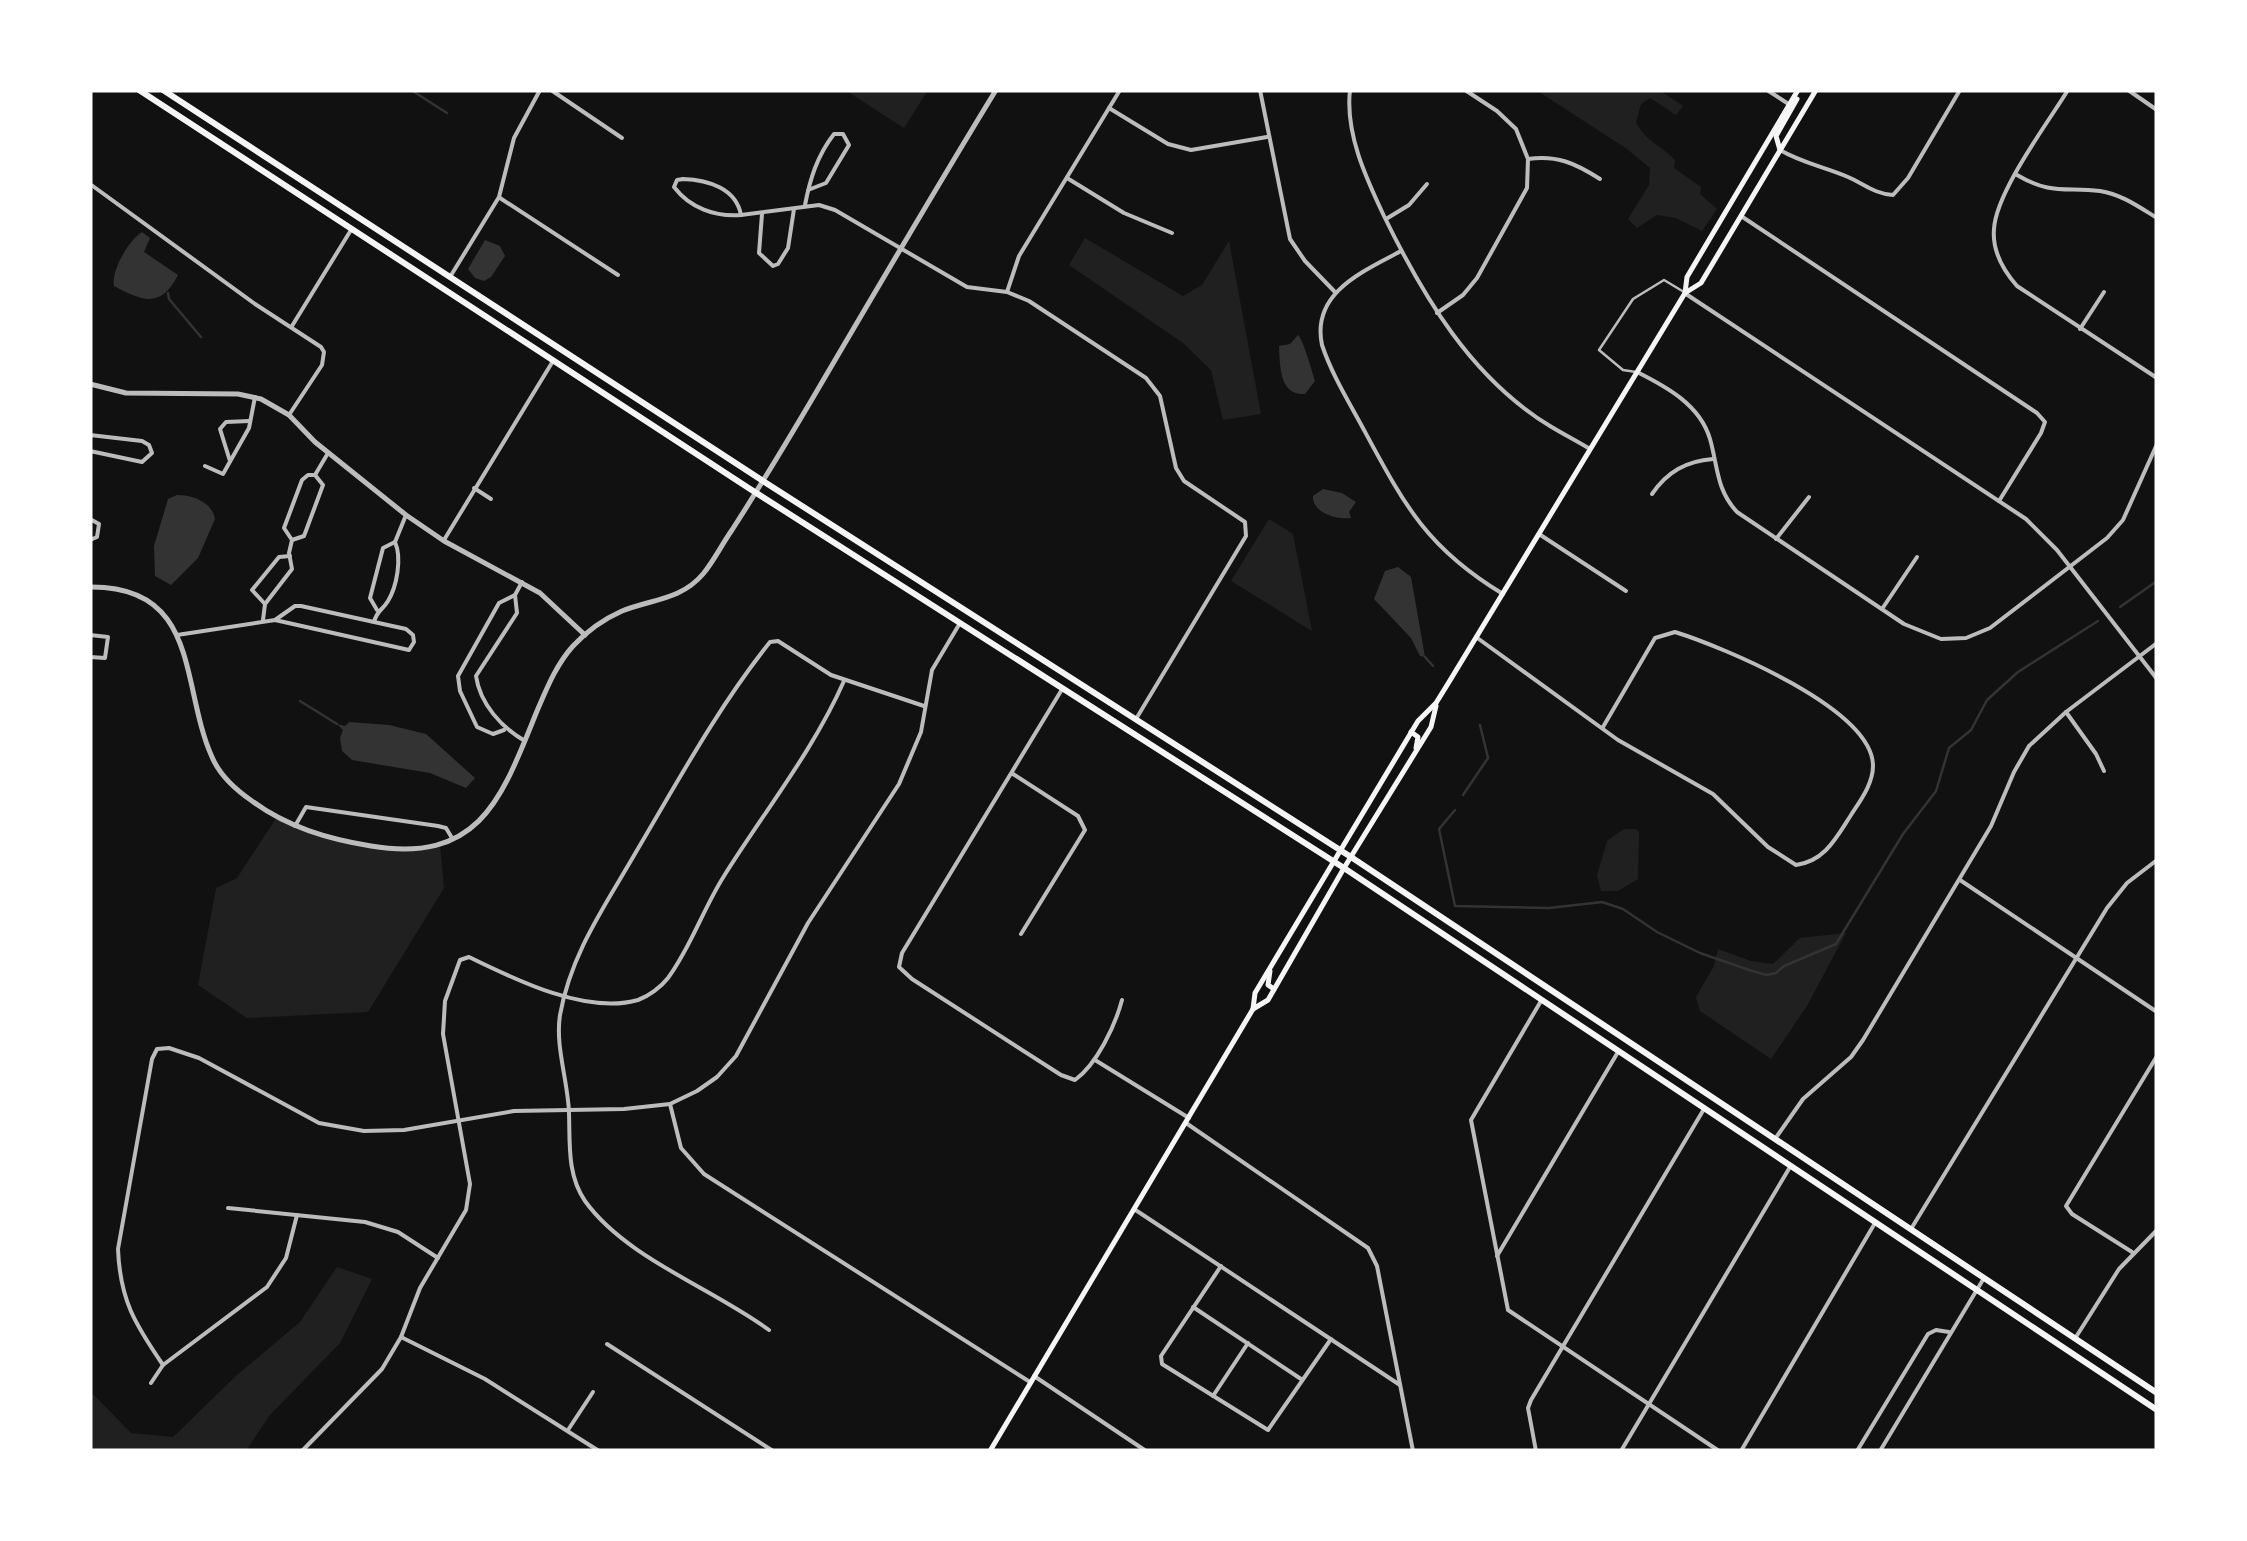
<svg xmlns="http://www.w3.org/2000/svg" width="2247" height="1541" viewBox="0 0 2247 1541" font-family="Signika,sans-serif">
<rect width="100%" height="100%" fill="#111"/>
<g fill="#202020">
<path d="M845,90H928L904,128Z"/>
<path d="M1536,90H1659L1683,106L1676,115L1650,98L1641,104L1636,122C1644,140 1663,147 1675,160L1674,168L1701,187L1700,194L1717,209L1702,231L1676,218L1657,215L1637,228L1628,219L1649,185L1650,168L1627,149Z"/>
<path d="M1085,238L1183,296L1202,285L1229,241L1261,414L1223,420L1211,370L1183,343L1069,265Z"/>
<path d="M1269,519L1293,534L1312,631L1231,581Z"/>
<path d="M277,817C329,836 383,856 440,844L444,888L368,1012L247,1018L198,985L216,888L237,878Z"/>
<path d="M1624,829H1636L1639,832L1638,879L1618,891H1601L1597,875L1607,841Z"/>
<path d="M1846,933L1807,1006L1771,1059L1700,1011L1696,997L1714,966L1718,949L1751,961L1773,964L1800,938Z"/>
<path d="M337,1267L372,1279L340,1343L269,1416L246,1451H90V1391L131,1433L173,1437L237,1375L300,1322Z"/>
</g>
<g fill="#333">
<path d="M142,232L150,238L144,252L178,275C161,308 144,302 114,286C111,271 128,241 142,232Z"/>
<path d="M485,240L500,246L505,256L491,277L484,281L475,278L468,269Z"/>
<path d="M1298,335C1303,339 1312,371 1315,381L1305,394C1279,396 1280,365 1279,346L1290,344Z"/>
<path d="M1323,489L1342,493L1356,502L1349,512L1351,518C1337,520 1312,513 1313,496Z"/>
<path d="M177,495C193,495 212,502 215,519L198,558L171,585L155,576L154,546L168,499Z"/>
<path d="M1398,567L1411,577L1425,657L1420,656L1411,638L1374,599L1385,571Z"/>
<path d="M349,722L389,725L426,734L475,778L466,788L430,773L352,760L342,751L340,738L343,730L337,724L345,726Z"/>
</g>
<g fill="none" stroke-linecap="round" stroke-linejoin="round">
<g stroke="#333" stroke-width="2.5">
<path d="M411,90L447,113"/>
<path d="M168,293L169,299L201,337"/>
<path d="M2120,607L2157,581"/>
<path d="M1425,657L1433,666"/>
<path d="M300,701L337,724"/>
<path d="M1463,795L1488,758L1480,725"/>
<path d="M1455,810L1439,829L1455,906L1549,908L1602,902L1623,909L1657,932L1700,953L1752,971L1767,975L1776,973L1784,966L1836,944L1903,834L1936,791L1949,748L1971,730L1987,700L2018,672L2098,621"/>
</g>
<path stroke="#bcbcbc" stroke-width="2.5" d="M1636,372L1623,370L1599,350L1633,299L1664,280L1684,292"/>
<g stroke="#bcbcbc" stroke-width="4">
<path d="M551,90L622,138"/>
<path d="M1260,90L1290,239L1305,261L1334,291"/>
<path d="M1350,90C1345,133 1366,178 1384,216C1423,296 1471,378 1550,426C1563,434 1577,441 1590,449"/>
<path d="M1767,90L1790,105"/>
<path d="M2068,90C2047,124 1996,192 1994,229C1992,251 2003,270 2017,286L2157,378"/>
<path d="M2128,90L2157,110"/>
<path d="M1109,108L1168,144L1191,150L1267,137"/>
<path d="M1780,150C1802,163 1825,167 1848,177C1864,184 1875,194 1893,195L1908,178L1960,90"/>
<path d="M1528,159C1557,155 1575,163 1600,179"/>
<path d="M2017,175C2051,195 2065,187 2100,191C2121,194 2139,207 2157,218"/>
<path d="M1067,178L1124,213L1172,233"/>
<path d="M683,179C708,180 736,188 741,215C715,217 690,208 674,187L677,180Z"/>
<path d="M90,184L255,304L321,347L324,352L322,365L289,415"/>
<path d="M500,198L618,275"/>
<path d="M805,205C810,179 817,156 834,134H843L849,145L826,183L808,190"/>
<path d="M762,214L759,253L773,266L778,264L788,248L794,209"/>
<path d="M741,215L819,205L835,210L967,287L1007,292L1029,301L1146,378L1160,396L1176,468L1184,481L1245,522L1246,536L1136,719"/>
<path d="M1741,216L2037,413L2045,422L2041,433L1999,501"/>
<path d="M1386,219L1409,205L1427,184"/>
<path d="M1401,251C1362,272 1311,293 1322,345C1332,375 1349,402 1364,430C1405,506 1427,548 1503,594"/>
<path d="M450,277L499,197L514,138L540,90"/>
<path d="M1007,292L1019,256L1120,90"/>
<path d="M1686,294L2026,519L2057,550L2157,679"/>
<path d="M1437,313L1463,295L1477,278L1527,188L1528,159L1516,129L1497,111L1465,90"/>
<path d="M292,326L351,230"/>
<path d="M2080,329L2104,292"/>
<path d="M1637,372C1667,387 1700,405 1710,439C1718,467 1716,489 1737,512L1904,624L1941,639L1966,638L1990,628L2107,538L2123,520L2157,444"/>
<path d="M90,435L142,441L149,445L152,453L142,462L90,451"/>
<path d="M230,461L220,429L226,422L249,421"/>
<path d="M205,466L223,474L249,428L255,397"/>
<path d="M474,488L491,499"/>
<path d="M1652,494C1667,472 1686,461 1713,459"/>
<path d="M90,519L99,524L97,537L90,540"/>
<path d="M1539,534L1626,591"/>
<path d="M1776,539L1809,497"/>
<path d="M292,540L304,536L323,485L315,475"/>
<path d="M444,540L553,361"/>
<path d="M515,595L517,613L476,676C480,704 502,728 525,741"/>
<path d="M265,604L252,590L279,557L290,556"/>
<path d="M1882,609L1917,557"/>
<path d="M377,610L370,598L383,548L395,542"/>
<path d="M263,620L265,604L292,569L289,553L292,540L284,528L302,480L308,475H315L328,453"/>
<path d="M374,622C377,610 382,611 388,601C397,586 402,558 395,542L406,515"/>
<path d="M90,635L108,637L105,658L90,657"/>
<path d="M177,635L275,620L409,650L414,642L413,635L406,629L301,606H295L275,620"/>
<path d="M1476,637L1618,740L1713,794L1768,847L1796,865C1825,861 1836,838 1851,815C1860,801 1873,784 1873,766C1873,709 1723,647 1675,632L1655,638L1603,727"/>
<path d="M1061,691L902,953L899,967L912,979L1061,1075L1075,1080C1097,1064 1115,1026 1122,1000"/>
<path d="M2066,712L2096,754L2104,771"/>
<path d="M504,730L493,734L477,727L460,691L458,676L499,603L515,595L522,582"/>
<path d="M1013,774L1078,816L1085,830L1021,934"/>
<path d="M295,826L306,807L438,826L446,828L452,838"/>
<path d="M1960,880L2157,1012"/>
<path d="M1541,1001L1471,1120L1508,1310L1719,1451"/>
<path d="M1095,1060L1189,1118"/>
<path d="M670,1104L681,1148L704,1174L1030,1382"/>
<path d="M1186,1123L1368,1248L1377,1266L1413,1451"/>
<path d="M1775,1139L1803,1099L1851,1057L1863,1040L1991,826L2014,772L2029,746L2066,712L2157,643"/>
<path d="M228,1208L365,1222L398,1232L438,1258"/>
<path d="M1134,1209L1400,1385"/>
<path d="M1911,1229L2107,908L2127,883L2157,860"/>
<path d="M2132,1252L2072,1214L2066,1206L2157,1056"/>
<path d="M1497,1256L1618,1052"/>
<path d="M1221,1266L1161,1356L1162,1364L1268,1430L1331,1339"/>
<path d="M1193,1307L1301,1379"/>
<path d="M769,1330C712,1288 626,1258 585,1201C567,1175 570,1143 569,1113C568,1081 555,1046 560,1015C571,953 605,906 636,852C678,781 718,707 770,642L778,641L831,675L924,706"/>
<path d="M401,1337L485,1379L599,1451"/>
<path d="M2076,1337L2119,1269L2157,1230"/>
<path d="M607,1344L773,1451"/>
<path d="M163,1365C135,1324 120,1300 118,1249L152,1059L157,1049L169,1048L199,1058L319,1123L364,1131L404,1130L514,1111L624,1109L670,1104L697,1091L717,1077L736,1056L808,923L899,784L921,732L932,670L960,623"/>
<path d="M1034,1376L1146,1451"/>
<path d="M151,1383L163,1365L267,1287L286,1258L297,1215"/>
<path d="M1213,1396L1248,1343"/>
<path d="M568,1430L593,1392"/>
<path d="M302,1451L382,1369L401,1337L420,1288L466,1210L470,1184L443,1034L445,1001L460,960L469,957C514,979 586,1015 638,1000C649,996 661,987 668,978C691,947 703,909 724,876C764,812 813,751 844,681"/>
<path d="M1536,1451L1528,1408L1531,1400L1704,1109"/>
<path d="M1621,1451L1790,1167"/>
<path d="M1741,1451L1875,1223"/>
<path d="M1857,1451L1928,1334L1936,1330L1949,1332"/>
<path d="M1880,1451L1984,1278"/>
</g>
<g stroke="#bcbcbc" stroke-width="5">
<path d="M90,384L126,393L238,394L261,399L289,415L315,442L406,515L444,541L540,593L585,635"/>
<path d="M90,587C201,586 180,686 212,757C220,776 236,790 252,801C287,827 328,839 371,846C481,864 502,797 537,711C547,688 556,665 573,646C587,631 604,619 622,611C652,599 681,600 703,574C714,561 722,544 732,530C759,488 785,445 811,401C872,297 933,193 996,90"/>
</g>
<g stroke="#f5f5f5" stroke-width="5">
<path d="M1780,150L1776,136L1797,99"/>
<path d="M1685,293L1701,283L1816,90"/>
<path d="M1411,732L1418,737L1416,748"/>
<path d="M1270,971L1268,985L1274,989"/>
<path d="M1253,1009L1268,1000L1344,868L1431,727L1436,706"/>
<path d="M990,1451L1253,1009L1255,993L1418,721L1436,703L1449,682L1685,293L1687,277L1798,90"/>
</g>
<g stroke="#f5f5f5" stroke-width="6">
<path d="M139,90L747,487L1344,868L2157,1410"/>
<path d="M163,90L763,481L1351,857L2157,1393"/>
</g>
</g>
<rect width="2247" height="1541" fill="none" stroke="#ffffff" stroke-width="185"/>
</svg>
